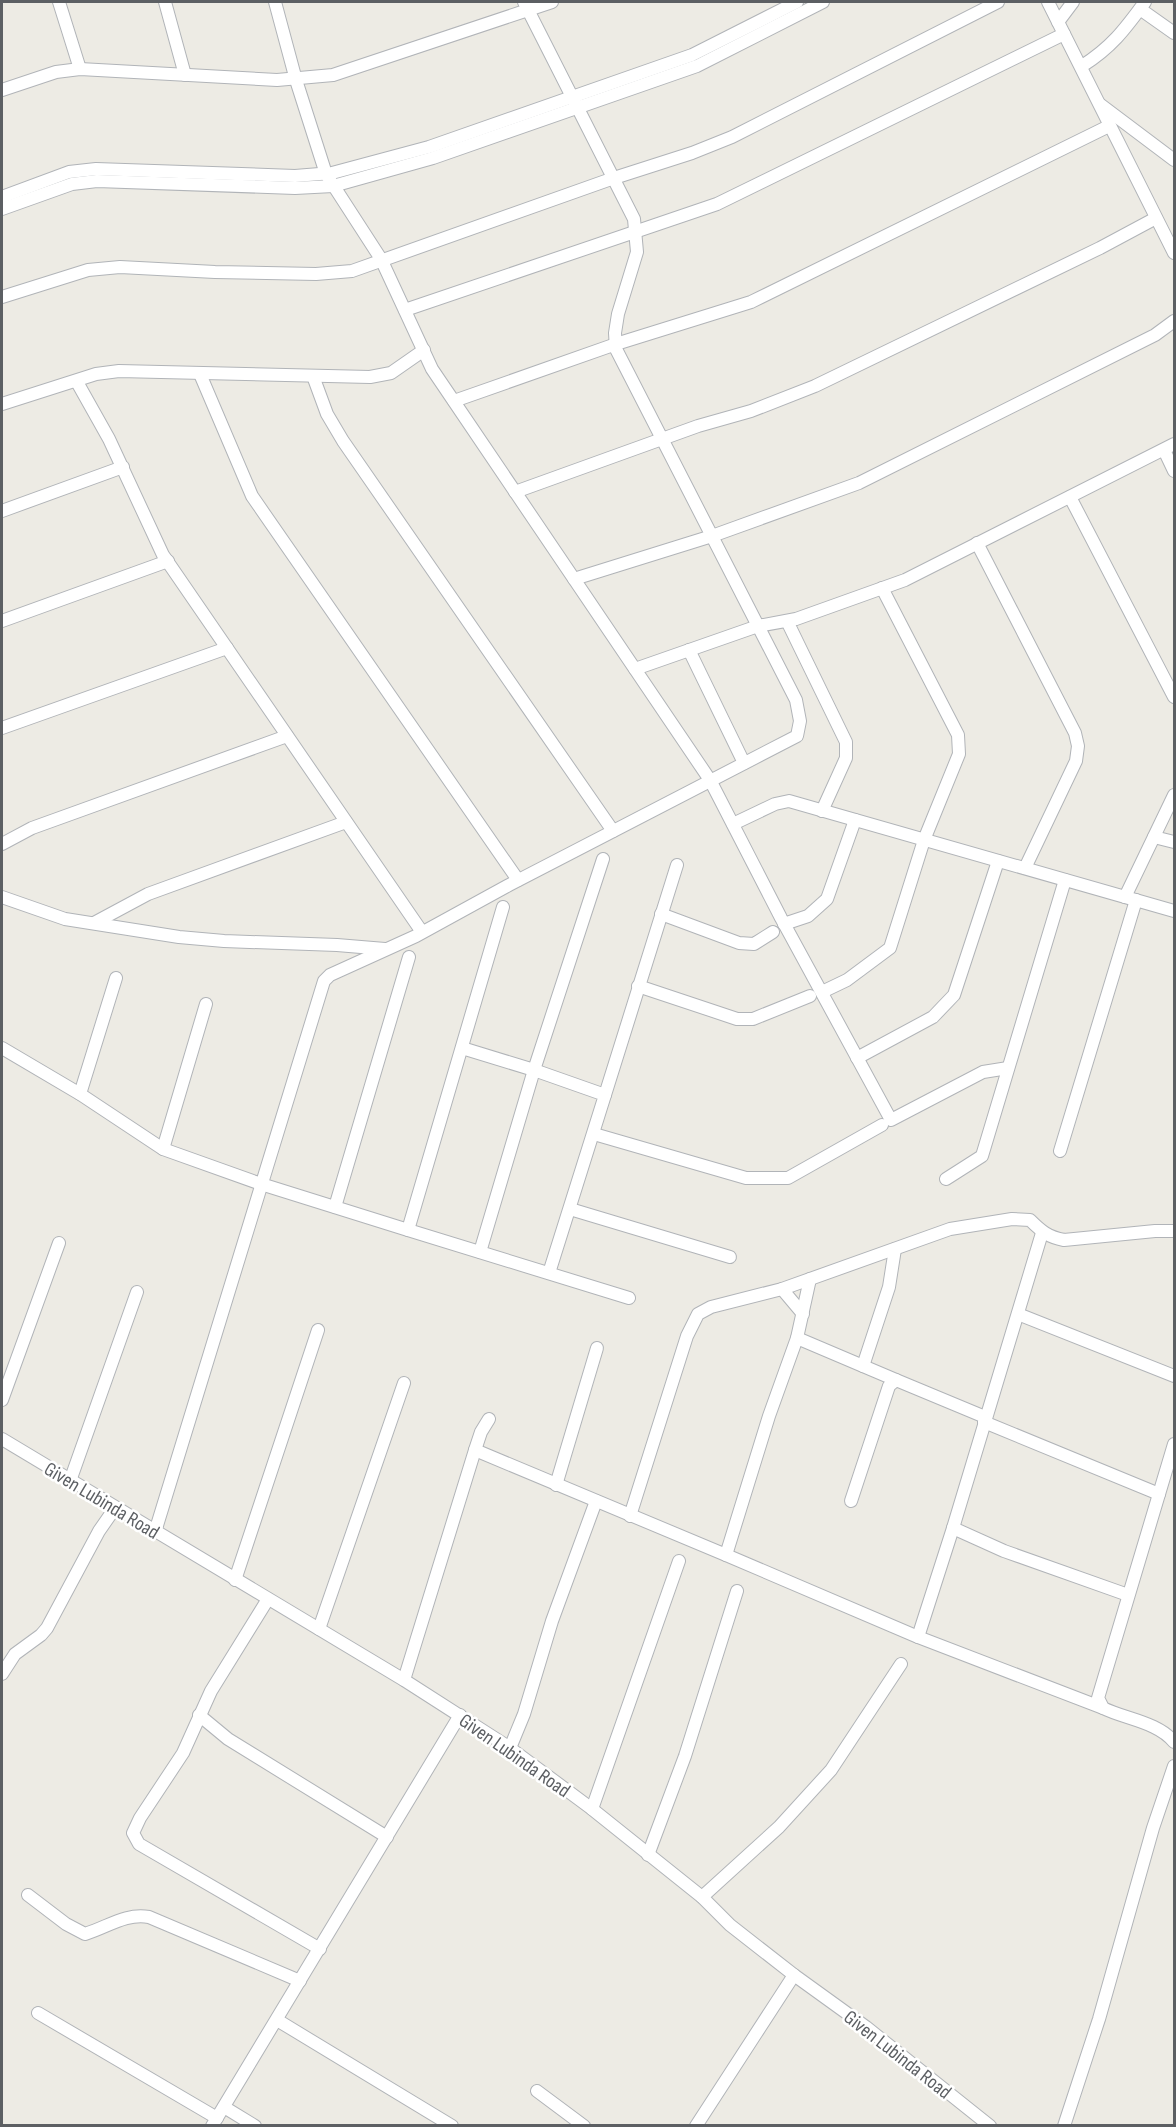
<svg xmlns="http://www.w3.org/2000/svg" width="1176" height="2127" viewBox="0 0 1176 2127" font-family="'Sofia Sans Condensed',sans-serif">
<rect width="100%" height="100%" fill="#edebe4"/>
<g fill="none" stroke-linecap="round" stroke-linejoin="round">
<g stroke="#b1b4b8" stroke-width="14">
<g id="minor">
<path d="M59,2L80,69"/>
<path d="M165,2L185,75"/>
<path d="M275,2L296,80L326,174L381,259L432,369L710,780L781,918L891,1120L983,1072L1008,1068"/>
<path d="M1048,2L1174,253"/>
<path d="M1140,9L1174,33"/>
<path d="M1058,22L1073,2"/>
<path d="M1082,66C1112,47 1125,29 1145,2"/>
<path d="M2,90L56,72L80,69L277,80L333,75L552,2"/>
<path d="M1101,105L1174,160"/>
<path d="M2,197L69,172L96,169L295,176L332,173L429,147L692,55L797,2"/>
<path d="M2,209L72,184L97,181L295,188L333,186L433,158L697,66L823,2"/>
<path d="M2,297L88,270L120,267L215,272L316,274L352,271L614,178L692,153L732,137L998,2"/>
<path d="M405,310L717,204L1064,34"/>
<path d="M200,374L252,496L518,880"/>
<path d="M313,376L327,414L343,441L613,831"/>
<path d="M77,382L109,439L163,555L422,932"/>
<path d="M454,401L616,344L751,302L1109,126"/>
<path d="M2,404L96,374L119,371L370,377L391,373L424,350"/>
<path d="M1164,450L1174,471"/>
<path d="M515,492L698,426L751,411L815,386L1100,248L1156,218"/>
<path d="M1070,497L1174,697"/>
<path d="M2,511L123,467"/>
<path d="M977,543L1075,733L1078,746L1076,761L1025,868"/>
<path d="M574,579L712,536L859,483L1155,335L1174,321"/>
<path d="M2,621L168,561"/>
<path d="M787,621L846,742V758L822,811"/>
<path d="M689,650L744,763"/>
<path d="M635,669L758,626L796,619L905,580L1174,444"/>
<path d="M2,728L227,648"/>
<path d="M733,824L775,804L789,801L1174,911"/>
<path d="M1154,837L1174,842"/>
<path d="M2,844L32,828L287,736"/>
<path d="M2,897L65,919L179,937L224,941L337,945L385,949"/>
<path d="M1125,897L1174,795"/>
<path d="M661,914L739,943L754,944L773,932"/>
<path d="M94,923L148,894L346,822"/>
<path d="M784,924L808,916L827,899L855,820"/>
<path d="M638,986L737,1019H753L810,996"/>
<path d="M822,992L847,980L890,948L924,840L959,754L958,735L882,588"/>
<path d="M2,1048L80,1094L163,1149L261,1184L408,1230L503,907"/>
<path d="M462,1048L534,1070L605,1095L549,1273"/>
<path d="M857,1058L933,1017L954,995L998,861"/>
<path d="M80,1094L116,978"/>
<path d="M605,1095L677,865"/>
<path d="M594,1134L746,1178H788L882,1125"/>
<path d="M163,1149L206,1004"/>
<path d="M1060,1151L1136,900"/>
<path d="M946,1179L982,1156L1065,880"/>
<path d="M335,1207L409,957"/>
<path d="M570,1209L730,1257"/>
<path d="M408,1230L629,1298"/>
<path d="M480,1252L534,1070L603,859"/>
<path d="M782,1289L803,1314"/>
<path d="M1018,1314L1174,1376"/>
<path d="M797,1338L896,1380"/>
<path d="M863,1366L889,1287L895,1249"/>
<path d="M2,1400L59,1243"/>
<path d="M984,1422L1159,1494"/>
<path d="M2,1439L404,1680L510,1748L592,1809L702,1897L730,1925L794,1975L866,2027L990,2126"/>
<path d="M1174,1444L1098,1698L1103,1708C1125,1719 1158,1722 1174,1742"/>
<path d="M475,1450L726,1555L769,1416L797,1338L810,1279"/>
<path d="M70,1481L137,1292"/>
<path d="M556,1485L597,1348"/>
<path d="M851,1501L889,1386L896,1380L985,1417"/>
<path d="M630,1516L687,1336L698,1314L711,1307L782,1289L950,1229L1012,1219L1030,1220C1041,1231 1048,1237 1064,1240L1155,1231H1174"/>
<path d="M953,1528L1004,1551L1128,1595"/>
<path d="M155,1532L324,981L330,975L416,936L509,885L797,736L800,721L796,700L616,349L615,333L618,314L637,252L634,219L524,2"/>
<path d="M726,1555L918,1637L1103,1708"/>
<path d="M235,1580L318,1330"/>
<path d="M268,1599L211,1691L183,1753L140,1818L133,1833L139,1844L320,1949"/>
<path d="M319,1629L404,1383"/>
<path d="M918,1637L953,1528L1042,1233"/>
<path d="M2,1674L15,1654L41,1635L47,1628L99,1531L115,1508"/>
<path d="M404,1680L475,1450L481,1432L489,1419"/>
<path d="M199,1715L228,1739L387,1837"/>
<path d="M510,1748L524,1714L552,1621L596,1501"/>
<path d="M592,1809L679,1561"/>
<path d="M648,1855L685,1756L737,1591"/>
<path d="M28,1895L66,1924L85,1934C108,1927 125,1913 149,1917L300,1981"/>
<path d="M702,1897L779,1827L831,1770L901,1664"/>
<path d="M38,2013L217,2118"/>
<path d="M277,2020L452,2126"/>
<path d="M537,2091L584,2126"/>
<path d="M224,2107L255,2126"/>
<path d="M212,2126L460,1715"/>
<path d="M696,2126L794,1975"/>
<path d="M1064,2126L1099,2019L1153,1828L1174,1766"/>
</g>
</g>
<use href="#minor" stroke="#fff" stroke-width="12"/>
</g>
<g text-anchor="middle" stroke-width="5" stroke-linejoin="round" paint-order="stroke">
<g font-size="20" fill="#5c5f63" stroke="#fff">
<text transform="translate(102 1500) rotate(31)" y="7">Given Lubinda Road</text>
<text transform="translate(515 1755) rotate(35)" y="7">Given Lubinda Road</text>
<text transform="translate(898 2054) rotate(38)" y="7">Given Lubinda Road</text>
</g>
</g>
<rect width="1176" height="2127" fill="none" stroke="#5c5f63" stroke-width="6"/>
</svg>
